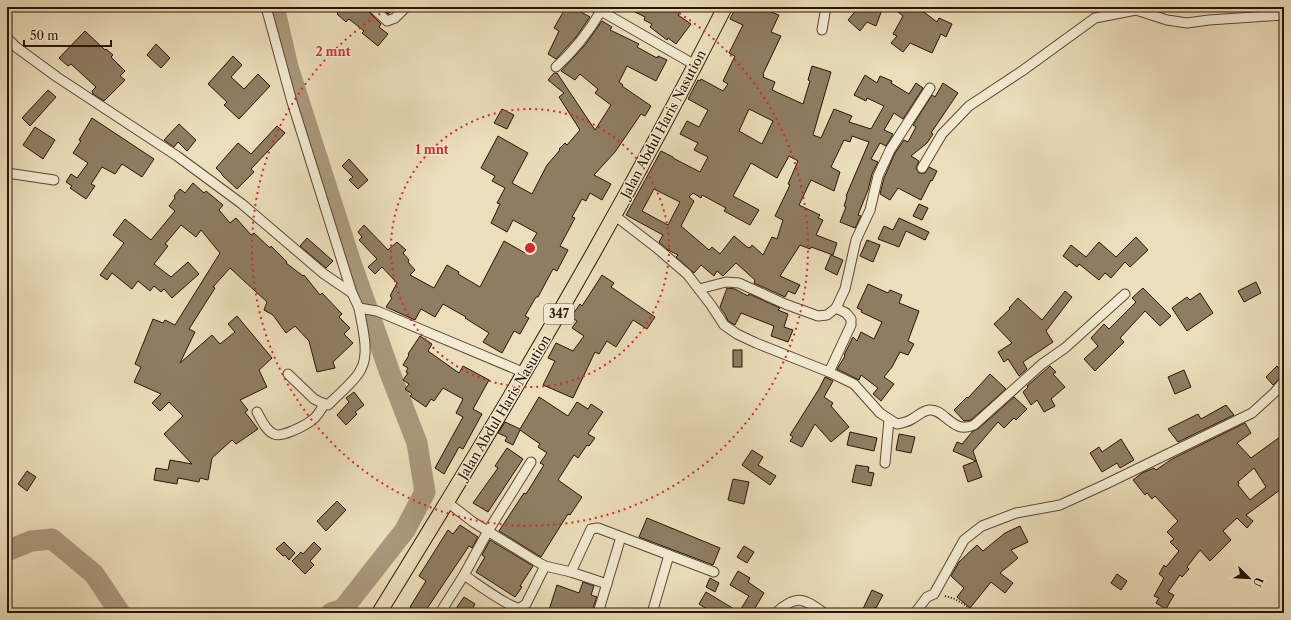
<svg xmlns="http://www.w3.org/2000/svg" width="1291" height="620" viewBox="0 0 1291 620" font-family="'Libre Caslon Text',serif">
<rect width="100%" height="100%" fill="#ebdeba"/>
<filter id="stains"><feTurbulence type="fractalNoise" baseFrequency=".005" numOctaves="4"/><feColorMatrix values="0 0 0 0 .2 0 0 0 0 .09 0 0 0 0 .02 0 0 0 .5 -.17"/></filter>
<radialGradient id="worn" r=".72"><stop offset=".6" stop-color="#630" stop-opacity="0"/><stop offset="1" stop-color="#630" stop-opacity=".3"/></radialGradient>
<g fill="none" stroke-linecap="round" stroke-linejoin="round">
<g stroke="#aa997c" stroke-width="21">
<path d="M274,7L288,67L350,260L390,373L417,443L425,492L405,530L343,609L331,613"/>
<path d="M7,551L31,541L52,539L94,574L120,613"/>
</g>
</g>
<g fill="#8f7d63" stroke="#2c1405" fill-rule="evenodd">
<path d="M331,7H366L368,11L381,24L379,27L388,34L378,46L362,33L364,31L349,19L346,22L337,14L338,13Z"/>
<path d="M381,7H396L388,14Z"/>
<path d="M566,7H572L590,17L576,37L556,59L548,54L559,31L554,28Z"/>
<path d="M625,7H684L678,15L691,24L676,44L668,38L667,40L650,27L652,24L644,20L645,17Z"/>
<path d="M736,7H774L771,12L779,15L771,32L781,36L763,74L764,75L763,77L775,82L772,90L803,104L810,81L808,80L812,66L831,72L813,135L821,138L834,109L852,116L849,122L871,129L884,106L867,98L866,101L854,95L865,75L877,83L880,76L892,81L891,83L909,94L916,83L923,88L903,119L894,113L884,130L893,134L886,146L880,143L871,159L878,162L872,174L868,190L858,215L861,216L855,228L840,222L846,207L844,206L847,197L846,196L869,142L852,136L850,142L844,140L831,167L840,172L834,191L811,180L799,205L820,215L818,218L823,220L816,235L837,243L833,255L811,247L810,249L800,245L780,276L800,285L795,294L788,291L785,297L754,283L755,280L736,263L723,276L717,271L714,276L701,265L694,273L676,257L678,255L668,250L659,242L663,235L626,215L661,151L673,157V158L700,172L708,157L694,150L698,143L680,134L687,121L699,127L708,110L688,99L698,80L700,81L701,79L723,91L728,84L723,81L735,56L729,53L743,25L730,19ZM749,109L773,121L762,144L739,131ZM789,156L798,161L788,184L790,185L775,216L783,220L777,239L772,237L763,255L752,245L750,248L747,247L734,236L720,254L712,247L709,250L681,226L694,201L689,197L693,193L701,198L702,195L726,208L724,211L750,225L759,210L733,196L751,163L777,178ZM654,189L680,202L668,225L642,211Z"/>
<path d="M859,7H883L876,26L867,22L860,31L848,20Z"/>
<path d="M892,7H917L937,22L939,18L952,24L946,37L941,34L932,53L910,43L903,52L891,43L897,36L893,34L903,16Z"/>
<path d="M602,21L612,27L610,30L639,44L637,47L657,58L658,56L667,60L656,81L627,66L619,82L623,85L622,86L651,106L645,116L641,114L615,152L594,175L611,184L602,200L590,193L586,201L582,199L572,217L575,218L560,246L568,250L557,271L553,269L538,297H536L525,316L529,318L520,334L514,331L502,353L483,342L489,333L465,318L466,317L443,304L435,317L421,309L415,320L386,307L392,298L390,296L397,283L382,267L375,274L368,267L377,259L359,240L362,237L358,232L364,225L388,250L397,242L406,250L403,253L409,260L408,262L415,270L410,275L434,288L447,265L459,272L458,274L480,287L504,241L525,253L537,233L513,220L507,232L491,223L500,204L497,203L505,188L492,181L495,176L481,168L498,136L528,153L512,183L532,194L547,165L560,150L559,149L565,143L567,145L580,130L559,97L564,93L548,80L554,73H557L595,130L611,105L595,93L598,89L580,74L575,80L561,71L585,45Z"/>
<path d="M85,31L105,50L106,49L113,55L111,57L125,71L120,76L125,80L104,101L93,94L92,91L96,87L71,64L68,66L59,58Z"/>
<path d="M156,44L170,58L161,68L147,55Z"/>
<path d="M233,56L242,65L231,77L244,89L258,74L270,86L239,119L224,105L227,102L208,84Z"/>
<path d="M943,83L958,93L931,133L933,134L927,143L911,156L919,161L916,168L919,173H925L929,167L937,171L932,181L931,180L921,200L898,188L890,200L880,194L884,178L895,153L904,140L908,142L916,127L913,125L932,95L935,97Z"/>
<path d="M48,90L56,97L30,126L22,118Z"/>
<path d="M502,109L514,115L507,129L494,123Z"/>
<path d="M92,118L154,159L142,177L122,164L115,174L102,167L91,184L95,186L86,199L70,188L72,186L66,182L71,174L77,178L88,163L73,153L81,141L79,140Z"/>
<path d="M179,124L196,140L187,151L178,142L174,147L164,140Z"/>
<path d="M277,126L285,133L251,169L254,172L237,189L222,175V174L216,168L238,143L251,154Z"/>
<path d="M35,127L55,140L43,159L23,145Z"/>
<path d="M349,159L368,180L358,189L349,180L353,177L342,166Z"/>
<path d="M193,183L204,193L206,191L223,205L219,210L230,223L236,218L251,235L254,233L270,248L271,246L287,262L286,263L303,276L304,275L320,295L322,293L342,314L339,317L350,328L344,334L353,343L333,362L335,368L317,372L309,341L295,326L286,333L273,315L264,310L267,302L230,268L213,287L215,288L189,329L195,332L180,363L212,335L220,344L235,332L228,324L237,316L272,358L259,370L267,387L240,400L248,410L245,412L258,429L236,444L232,440L212,458L208,480L200,478L199,482L178,478L177,484L154,480L156,468L168,470L170,460L192,464L164,434L183,416L169,402L160,411L152,403L161,394L134,382L141,367L135,364L153,319L163,323L165,320L175,325L220,253L201,230L196,237L181,225L165,244L168,246L154,264L171,277L188,262L199,274L172,298L164,289L161,292L154,286L150,291L138,281L132,289L112,273L107,280L100,275L124,243L113,235L125,219L151,240L175,211L169,206L175,198L174,196L180,189L185,193Z"/>
<path d="M919,204L928,208L922,220L913,216Z"/>
<path d="M899,218L929,232L925,240L906,231L899,247L878,239L884,226L893,230Z"/>
<path d="M1136,237L1148,250L1130,267L1125,262L1111,278L1105,273L1099,280L1079,264L1077,267L1063,256L1071,245L1086,257L1099,242L1116,257Z"/>
<path d="M307,238L333,261L326,268L300,246Z"/>
<path d="M867,240L880,245L873,262L860,256Z"/>
<path d="M831,255L843,260L837,275L825,269Z"/>
<path d="M602,275L614,283L611,287L655,317L647,329L633,320L616,347L607,341L599,354L595,352L573,398L543,385L555,361L548,358L556,343L573,351L584,336L572,328L577,321L571,317L580,304L582,306Z"/>
<path d="M1256,282L1261,293L1244,302L1238,291Z"/>
<path d="M868,284L888,293L890,290L902,295L899,303L919,311L908,341L914,344L908,355L900,352L892,367L884,377L894,384L881,401L873,394L878,388L861,375L859,380L837,369L845,356L844,355L853,337L857,341L861,332L874,339L882,322L861,312L862,310L857,308Z"/>
<path d="M727,288L735,289L748,296L749,294L780,308L778,310L788,314L784,327L793,330L788,342L771,336L774,326L741,313L735,325L728,321L726,316L720,307Z"/>
<path d="M1143,288L1171,316L1160,326L1145,311L1120,338L1124,342L1095,371L1084,359L1098,346L1091,338L1104,324L1109,329L1136,302L1132,298Z"/>
<path d="M1065,291L1072,297L1046,331L1053,342L1023,362L1027,369L1019,376L1008,359L1004,362L998,352L1012,343L994,324L1010,309L1009,308L1018,298L1042,320Z"/>
<path d="M1200,293L1213,313L1187,331L1172,308L1187,297L1190,300Z"/>
<path d="M420,336L432,344L428,351L459,373L463,366L489,380L473,409L482,414L463,449L459,447L444,474L435,468L463,417L456,413L463,399L443,388L434,401L431,399L426,407L410,396L412,394L405,389L409,384L403,380L408,373L406,372L408,368L403,365L409,355L408,354Z"/>
<rect x="733" y="350" width="9" height="17"/>
<path d="M1050,366L1056,372L1053,374L1065,387L1051,399L1055,406L1044,412L1037,400L1031,405L1023,392L1028,387L1027,386Z"/>
<path d="M1277,366L1284,374L1273,385L1266,377Z"/>
<path d="M1184,370L1191,387L1175,394L1168,377Z"/>
<path d="M990,374L1006,389L971,420L964,421L954,410L967,397L968,398Z"/>
<path d="M825,377L833,381L824,397L833,403L831,406L849,427L831,442L815,424L802,447L790,441L793,437L790,435L819,389Z"/>
<path d="M354,392L364,405L355,412L357,414L346,425L337,415L349,402L346,398Z"/>
<path d="M539,397L568,416L577,402L588,409L591,404L603,412L588,434L595,438L589,446L587,445L578,458L574,455L558,480L582,497L570,515L568,514L541,557L499,531L524,493L526,494L544,465L540,463L547,453L538,447L540,444L520,430L513,445L505,441L507,437L498,433L505,422L520,429Z"/>
<path d="M1014,397L1027,409L1016,420L1014,418L1004,428L998,422L973,451L982,477L968,482L963,466L976,461L953,451L957,442L962,444L973,431L978,429Z"/>
<path d="M1226,405L1234,415L1178,442L1168,429L1198,414L1201,419Z"/>
<path d="M1245,423L1251,433L1237,443L1251,458L1284,434V487L1246,515L1253,521L1247,528L1237,518L1223,531L1231,540L1210,561L1200,550L1187,567L1189,569L1182,577L1180,575L1168,592L1174,595L1166,609L1156,603L1159,598L1154,596L1164,578L1159,574L1164,565L1166,567L1179,551L1170,542L1174,539L1167,532L1178,521L1155,496L1152,499L1147,493L1145,495L1133,480L1142,473L1154,468L1156,470L1172,459ZM1254,468L1266,487L1250,500L1238,485L1239,483L1238,482Z"/>
<path d="M850,432L877,438L874,451L847,445Z"/>
<path d="M899,434L915,437L911,453L896,450Z"/>
<path d="M1121,439L1134,460L1120,468L1117,463L1102,472L1090,453L1099,447L1102,452Z"/>
<path d="M507,448L523,459L488,512L473,503L498,468L495,466Z"/>
<path d="M752,450L763,457L758,465L776,476L770,485L742,465Z"/>
<path d="M856,465L869,467L868,472L874,473L871,486L852,482Z"/>
<path d="M27,471L36,477L27,491L18,484Z"/>
<path d="M733,479L749,482L744,504L728,500Z"/>
<path d="M337,501L346,510L326,531L317,521Z"/>
<path d="M647,518L720,548L713,565L639,537Z"/>
<path d="M460,525L478,537L472,548L469,546L424,613H419L410,607L426,581L419,576L448,530L453,534Z"/>
<path d="M1020,526L1028,542L1011,550L1018,558L1000,573L1013,583L1005,593L991,582L970,608L957,597L964,588L951,576L959,562L977,545L983,551L1005,533Z"/>
<path d="M490,540L533,566L520,586L522,587L515,597L476,572L485,557L482,555Z"/>
<path d="M284,542L295,553L289,560L285,555L283,556L276,549Z"/>
<path d="M314,542L321,549L310,561L314,565L305,574L292,561L301,552L303,554Z"/>
<path d="M744,546L754,552L747,563L737,557Z"/>
<path d="M738,571L750,578L748,582L764,593L752,613H713L699,604L706,592L739,612L749,596L730,585Z"/>
<path d="M1117,574L1127,581L1121,590L1111,583Z"/>
<path d="M710,578L719,583L715,592L706,587Z"/>
<path d="M583,582L594,586L591,595L597,597L591,613H548L557,585L579,593Z"/>
<path d="M872,590L883,595L876,608L875,607L872,613H861Z"/>
<path d="M464,597L475,604L470,613H453Z"/>
</g>
<g fill="none" stroke-linecap="round" stroke-linejoin="round">
<g stroke="#5c4632" stroke-width="11">
<g id="street">
<path d="M266,7L292,102L352,293"/>
<path d="M372,7L387,21L395,18L406,7"/>
<path d="M594,7L695,65"/>
<path d="M822,30L826,7"/>
<path d="M7,38L16,47L57,77L177,156L242,204L324,274L352,293L359,308L377,311L525,373"/>
<path d="M556,67C575,50 588,33 601,11"/>
<path d="M922,168L942,134L969,106L1022,71L1095,18L1136,10L1167,20L1187,23L1209,20L1284,15"/>
<path d="M7,173L54,180"/>
<path d="M614,215L658,249L687,274L711,305L724,325L737,334L756,343L829,372L854,384L880,413L897,424C902,423 908,422 912,419C918,416 922,411 929,410C945,408 952,435 974,425L1042,364L1065,348L1125,294"/>
<path d="M699,289L726,282L739,283L785,304L818,316L827,315L836,308"/>
<path d="M829,372L851,325V319L846,313L836,308L845,289L856,240L870,210L878,176L890,150L930,88"/>
<path d="M288,374L314,399L320,402L328,405L332,401C340,393 357,379 361,369C370,353 362,326 359,308"/>
<path d="M257,412C261,419 266,431 274,434C281,438 304,426 311,421C317,417 321,410 324,404"/>
<path d="M885,463L889,420"/>
<path d="M447,502L473,522L536,561L545,566L571,572L591,529L598,528L714,572"/>
<path d="M571,572L607,584"/>
<path d="M464,575C476,583 505,605 518,608C521,608 523,606 526,604L545,566"/>
<path d="M440,613L464,575L488,531L531,462"/>
<path d="M598,613L621,537"/>
<path d="M652,613L669,555"/>
<path d="M776,613C795,594 804,598 824,613"/>
<path d="M915,613L927,597L934,594L964,540L982,526L1016,513L1060,505L1106,484L1252,413L1275,392L1284,381"/>
</g>
</g>
<g stroke="#2c1405" stroke-width="16">
<path id="primary" d="M379,613C428,533 477,454 524,373C595,253 662,131 725,7"/>
</g>
<path stroke="#2c1405" stroke-width="2" stroke-dasharray="1 2" stroke-linecap="butt" d="M945,596L955,599L978,613"/>
<use href="#street" stroke="#f2ead2" stroke-width="9"/>
<use href="#primary" stroke="#ebdeba" stroke-width="14"/>
</g>
<g fill="none" stroke="#d62828" stroke-width="2" stroke-dasharray="2 4">
<circle cx="530" cy="248" r="139"/>
<path d="M669 7A278 278 0 1 1 391 7"/>
</g>
<g text-anchor="middle" stroke-width="3" stroke-linejoin="round" paint-order="stroke">
<rect fill="#f2ead2" stroke="#675442" stroke-width="1" x="544" y="304" width="30" height="20" rx="3"/>
<g font-size="12" font-weight="bold" fill="#2c1405">
<text x="559" y="318">347</text>
</g>
<g font-size="13" fill="#2c1405" stroke="#f2ead2">
<text transform="translate(663 124) rotate(-62)" y="5">Jalan Abdul Haris Nasution</text>
<text transform="translate(504 407) rotate(-59)" y="5">Jalan Abdul Haris Nasution</text>
</g>
</g>
<circle cx="530" cy="248" r="6" fill="#d62828" stroke="#f2ead2" stroke-width="2"/>
<g font-size="12" text-anchor="middle" font-weight="bold" fill="#d62828" stroke="#f2ead2" stroke-width="3" stroke-linejoin="round" paint-order="stroke">
<text x="333" y="56">2 mnt</text>
<text x="432" y="154">1 mnt</text>
</g>
<rect width="1291" height="620" fill="none" stroke="#ebdeba" stroke-width="24"/>
<rect x="8" y="8" width="1275" height="604" fill="none" stroke="#2c1405" stroke-width="2"/>
<rect x="12" y="12" width="1267" height="596" fill="none" stroke="#2c1405"/>
<g transform="translate(1249 578) rotate(114)" stroke="#f2ead2" stroke-width="3" paint-order="stroke">
<path d="M0-3L7 15L0 10L-7 15Z" fill="#2c1405"/>
<text y="-6" font-size="11" font-weight="bold" text-anchor="middle" fill="#2c1405">U</text>
</g>
<path d="M24 40v6h87v-6" fill="none" stroke="#2c1405" stroke-width="2"/>
<text x="30" y="40" font-size="12" fill="#2c1405" stroke="#f2ead2" stroke-width="3" paint-order="stroke">50 m</text>
<rect width="100%" height="100%" filter="url(#stains)"/>
<rect width="100%" height="100%" fill="url(#worn)"/>
</svg>
